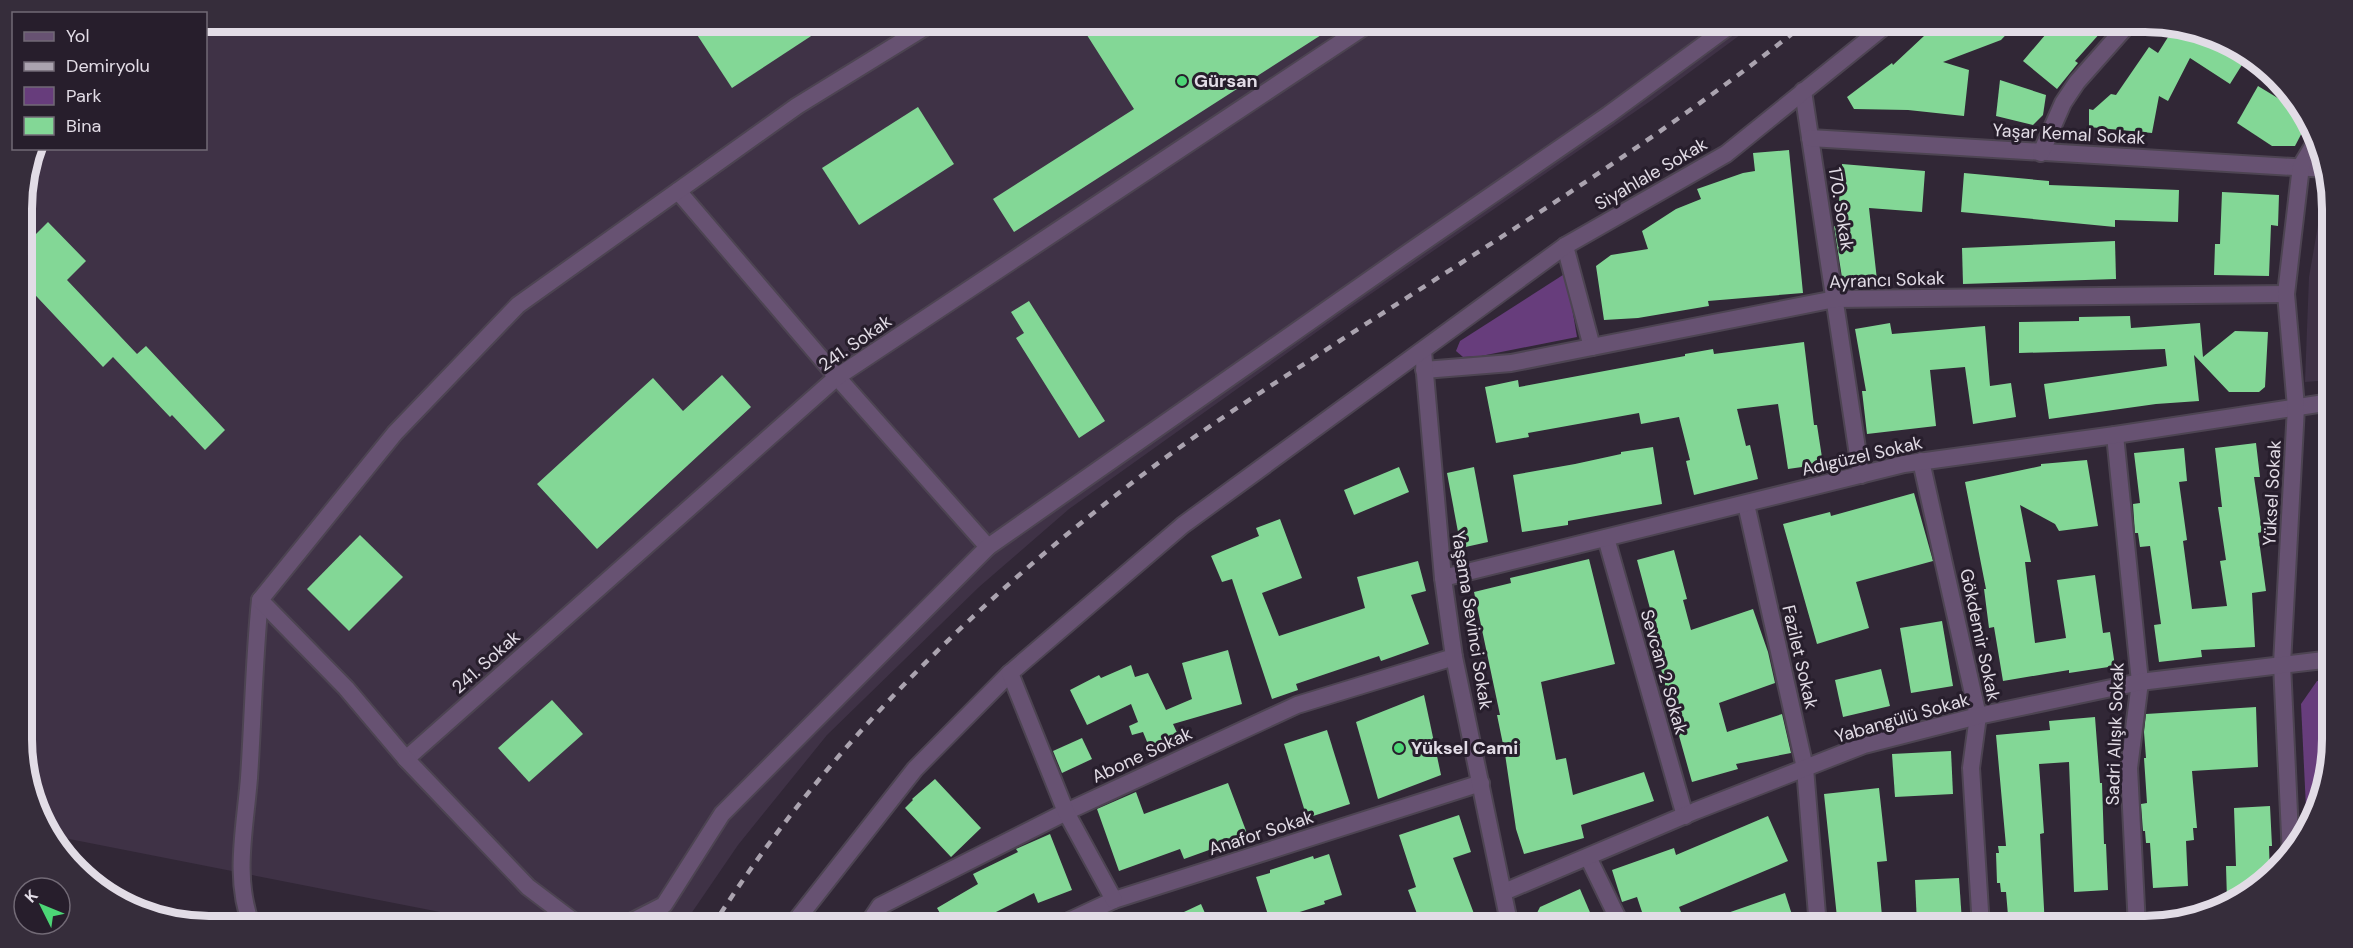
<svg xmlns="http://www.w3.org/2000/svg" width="2353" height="948" viewBox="0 0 2353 948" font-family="'DM Sans',sans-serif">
<rect width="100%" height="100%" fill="#312736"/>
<g fill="#3f3246">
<path d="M1759,21L1652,100L1346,311L1069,509L979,587L827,735L738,845L682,927H516L54,836L25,776L21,196L34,149L206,148V22Z"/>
<path d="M2324,191L2330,192L2331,380L2305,382L2309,277Z"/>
</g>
<g fill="#673d7c">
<path d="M1566,273L1577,337L1481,356L1463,357L1456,351L1460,341Z"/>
<path d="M2332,679V739L2322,800L2307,829L2301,704L2317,681Z"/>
</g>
<g fill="#83d796">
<path d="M688,21H834L732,88Z"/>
<path d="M1078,21H1343L1014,232L993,199L1134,109Z"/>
<path d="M1940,21H2019L2001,40L1943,62L1969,70L1964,116L1908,110L1854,109L1847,97L1892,63L1893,65Z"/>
<path d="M2057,21H2111L2075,61L2078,63L2057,89L2023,61Z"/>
<path d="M2175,26L2198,30L2245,60L2230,84L2190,58L2168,101L2159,96L2152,133L2089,127V109L2093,110L2111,94L2116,95L2149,47L2158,53Z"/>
<path d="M2000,80L2046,95L2043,115L2033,125L1996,116Z"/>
<path d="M2258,86L2304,114L2308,121L2295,146H2272L2237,123Z"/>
<path d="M918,107L954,164L859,225L822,168Z"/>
<path d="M1789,150L1803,293L1708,301L1709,306L1638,318L1604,320L1596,266L1611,255L1648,249L1642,231L1676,209L1701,199L1697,189L1743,173L1755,171L1753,153Z"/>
<path d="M1842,164L1925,171L1922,212L1869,208L1877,280L1843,284L1834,226H1837Z"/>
<path d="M1964,173L2049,181V185L2179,190L2178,222L2115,220V227L1961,212Z"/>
<path d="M2222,192L2279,195L2278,226L2271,225L2269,276L2214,275L2215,244H2220Z"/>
<path d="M48,222L86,261L67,280L137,354L146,346L225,430L205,450L172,415L170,417L113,357L103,367L22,281V248Z"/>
<path d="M2115,241L2116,279L1963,284L1962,248Z"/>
<path d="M1029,301L1105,421L1079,438L1016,338L1024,333L1011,312Z"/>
<path d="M2130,316L2131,328L2200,323L2203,357L2235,331L2268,332L2265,387L2259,392H2229L2194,355L2199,401L2156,404L2049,419L2044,384L2167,366L2165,349L2019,353V322L2079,321V317Z"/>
<path d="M1890,323L1892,334L1985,326L1990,386L2011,383L2016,417L1973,424L1965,367L1930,370L1936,426L1867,434L1862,391H1866L1855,329Z"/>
<path d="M1804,342L1814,425H1817L1823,464L1788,469L1778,404L1737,409L1746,446L1750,445L1758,479L1694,495L1686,461L1690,460L1679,417L1641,424L1639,413L1528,433L1529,437L1496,443L1485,387L1518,380L1519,387L1685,356V354L1713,349L1714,354Z"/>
<path d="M722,375L751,407L597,549L537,484L653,378L683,411Z"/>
<path d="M2256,443L2260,477H2254L2262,532L2258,533L2266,591L2252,593L2255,647L2201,650L2202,657L2159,662L2154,625L2161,624L2150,546L2140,547L2138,533H2135L2133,504L2140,503L2134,453L2184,448L2187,481L2179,482L2187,540L2183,541L2192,609L2227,606L2220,561L2226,560L2218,507H2222L2215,448Z"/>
<path d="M1653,447L1662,504L1568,521V525L1522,532L1513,475L1575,464L1621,454V452Z"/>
<path d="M2087,460L2098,526L2059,531L2055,524L2020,505L2031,562H2025L2035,643L2066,638L2057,580L2095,575L2103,633L2110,632L2115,666L2069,673V670L2003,681L1994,627L1989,628L1984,589H1986L1965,482L2041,466V464Z"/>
<path d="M1399,467L1409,492L1354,515L1344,490Z"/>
<path d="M1474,467L1488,542L1461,548L1447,473Z"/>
<path d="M1914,493L1933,561L1856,582L1869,628L1817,644L1783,524L1830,512L1831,516Z"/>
<path d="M1280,519L1302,578L1262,593L1279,636L1365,608L1357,577L1418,561L1426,591L1411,595L1429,644L1381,661L1379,656L1296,684L1298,690L1272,699L1232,579L1222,582L1211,556L1259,536L1256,528Z"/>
<path d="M360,535L403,577L349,631L307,589Z"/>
<path d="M1674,550L1687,599L1683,600L1691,630L1753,609L1768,652L1775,683L1719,703L1727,732L1782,714L1791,753L1736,764L1738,769L1692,782L1667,693L1652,632L1656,631L1637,560Z"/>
<path d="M1589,559L1615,664L1541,682L1556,760L1566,758L1573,795L1644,772L1654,801L1581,825L1584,838L1524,854L1516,829L1505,754L1497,715H1500L1474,592L1511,583L1510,578Z"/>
<path d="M1942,621L1953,686L1911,693L1900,628Z"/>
<path d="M1228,650L1242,704L1173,724L1179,737L1150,749L1143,732L1132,735L1129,726L1138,722L1131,704L1087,725L1070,690L1099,675L1101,678L1131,665L1135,677L1148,673L1166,710L1192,699L1182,663Z"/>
<path d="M1881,669L1890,706L1843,717L1835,680Z"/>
<path d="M1424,695L1441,775L1378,799L1356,722Z"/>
<path d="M552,700L583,734L529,782L498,748Z"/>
<path d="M2256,707L2258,767L2192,771L2197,828H2193L2194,840L2186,841L2188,886L2153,888L2150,843H2146L2145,831H2143L2141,804L2147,803L2144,758H2146L2144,732L2146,714Z"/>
<path d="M2095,717L2100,783H2102L2104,844H2106L2108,890L2074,892L2069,762L2039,764L2044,833L2040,834L2045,927H2009L2006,892H2001L2000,883H1997L1996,853H1999L1998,846H2006L1996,735L2050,730L2049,721Z"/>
<path d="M1327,730L1350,804L1307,818L1284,744Z"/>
<path d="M1082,738L1092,759L1062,773L1053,751Z"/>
<path d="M1951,751L1953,794L1895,797L1892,754Z"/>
<path d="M935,779L981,828L951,857L905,808L913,800L912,799Z"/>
<path d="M1228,783L1248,836L1184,859L1180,849L1119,871L1097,809L1136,792L1144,814Z"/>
<path d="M1879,788L1887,861L1877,862L1883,927H1838L1824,794Z"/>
<path d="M2270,806L2272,846H2269L2270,877L2258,888L2238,899L2227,900L2226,866H2236L2234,808Z"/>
<path d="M1459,815L1471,852L1453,858L1479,927H1422L1408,890L1416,887L1399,835Z"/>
<path d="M1768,816L1788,861L1679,907L1687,927H1647L1637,897L1622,902L1612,870L1674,848L1676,855Z"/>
<path d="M1050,834L1072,890L1038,903L1034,893L980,920L984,927H948L937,908L978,884L973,874L1018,852L1016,849Z"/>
<path d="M1329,854L1342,895L1324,901L1325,904L1287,916L1286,913L1269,918L1256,877L1270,873V870L1313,856L1314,859Z"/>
<path d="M1959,878L1962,922L1917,925L1915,880Z"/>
<path d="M1580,889L1592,917L1572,927H1530L1540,907Z"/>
<path d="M1785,893L1794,921L1778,927H1696V924Z"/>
<path d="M1201,904L1211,927H1152Z"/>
</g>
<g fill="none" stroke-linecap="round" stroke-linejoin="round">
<g stroke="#4d4452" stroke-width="20">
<g id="minor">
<path d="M1803,91L1861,475"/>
<path d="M1810,138L2326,169"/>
<path d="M2041,153L2063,103L2077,82L2131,21"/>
<path d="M678,191L837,377L988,547"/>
<path d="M1565,246L1592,347"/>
<path d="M1424,370L1511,363L1835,299L2286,294"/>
<path d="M2115,435L2140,682L2129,768L2137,927"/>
<path d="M1921,461L1978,716L1971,768L1981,927"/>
<path d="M1746,504L1805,768L1818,927"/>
<path d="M1606,538L1685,816"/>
<path d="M1443,578L1904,464L2115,435L2331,402"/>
<path d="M406,759L837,377L1373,21"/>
<path d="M2291,856L2282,664L2296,407L2286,294L2301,166L2318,138"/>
<path d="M1588,857L1622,927"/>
<path d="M1504,892L1695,811L1864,745L1978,716L2140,682L2332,659"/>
<path d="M252,927C233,878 245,829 249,778C253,719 254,659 260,600"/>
<path d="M791,927L915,769L1010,673"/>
<path d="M866,927L880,906L1066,812L1297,705L1454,657"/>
<path d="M1056,927L1114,900L1481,783"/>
</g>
</g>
<g stroke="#4d4452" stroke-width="20">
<g id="tertiary">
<path d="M1423,351L1443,578L1454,657L1510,927"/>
<path d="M1114,900L1066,812L1010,673L1183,525L1565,246L1726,154L1891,21"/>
<path d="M597,927L573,921L528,887L406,759L346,688L260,600L395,433L518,305L797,106L935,21"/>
<path d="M621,927L664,905L722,814L988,547L1409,252L1608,115L1736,21"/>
</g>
</g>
<use href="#minor" stroke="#675272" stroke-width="16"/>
<use href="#tertiary" stroke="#675272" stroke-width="16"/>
<path stroke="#aaa3af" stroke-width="4.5" stroke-dasharray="8 8" stroke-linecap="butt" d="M712,927C828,743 990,587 1165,458C1221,417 1280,380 1338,342C1497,239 1660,140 1808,21"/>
</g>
<g fill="#4cd676" stroke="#271e2c" stroke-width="2">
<circle cx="1182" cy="81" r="6"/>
<circle cx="1399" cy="748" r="6"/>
</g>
<g text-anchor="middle" stroke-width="6" stroke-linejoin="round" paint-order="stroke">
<g font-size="18" font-weight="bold" fill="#e2dce6" stroke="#271e2c" text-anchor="start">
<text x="1194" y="87">Gürsan</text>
<text x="1411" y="754">Yüksel Cami</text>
</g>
<g font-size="18" fill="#e2dce6" stroke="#271e2c">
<text transform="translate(2069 134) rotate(3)" y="6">Yaşar Kemal Sokak</text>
<text transform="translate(1651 174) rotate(-30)" y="6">Siyahlale Sokak</text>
<text transform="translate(1841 209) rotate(81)" y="6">170. Sokak</text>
<text transform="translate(1887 280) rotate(-2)" y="6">Ayrancı Sokak</text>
<text transform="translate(855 343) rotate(-35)" y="6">241. Sokak</text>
<text transform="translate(1862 456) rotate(-13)" y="6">Adıgüzel Sokak</text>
<text transform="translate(2272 493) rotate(-87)" y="6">Yüksel Sokak</text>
<text transform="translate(1472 620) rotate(81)" y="6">Yaşama Sevinci Sokak</text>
<text transform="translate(1980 635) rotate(78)" y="6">Gökdemir Sokak</text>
<text transform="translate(1800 657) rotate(77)" y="6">Fazilet Sokak</text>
<text transform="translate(486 662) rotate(-42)" y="6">241. Sokak</text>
<text transform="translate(1664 672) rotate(74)" y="6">Sevcan 2 Sokak</text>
<text transform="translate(1902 718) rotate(-16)" y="6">Yabangülü Sokak</text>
<text transform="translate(2115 734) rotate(-88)" y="6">Sadri Alışık Sokak</text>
<text transform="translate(1142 755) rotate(-25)" y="6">Abone Sokak</text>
<text transform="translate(1261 833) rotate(-18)" y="6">Anafor Sokak</text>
</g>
</g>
<path d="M0 0H2353V948H0ZM209 32H2145A177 177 0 0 1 2322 209V739A177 177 0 0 1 2145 916H209A177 177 0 0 1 32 739V209A177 177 0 0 1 209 32Z" fill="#362d3b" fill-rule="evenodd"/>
<path fill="none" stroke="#e2dce6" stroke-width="8" d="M209 32H2145A177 177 0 0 1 2322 209V739A177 177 0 0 1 2145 916H209A177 177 0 0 1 32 739V209A177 177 0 0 1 209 32Z"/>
<rect x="12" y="12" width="195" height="138" fill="#271e2c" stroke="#726a76" stroke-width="1.5"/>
<rect x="24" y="32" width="30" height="9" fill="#675272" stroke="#726a76" stroke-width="1.5"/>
<text x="66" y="42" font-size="18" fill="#e2dce6">Yol</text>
<rect x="24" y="62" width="30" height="9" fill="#aaa3af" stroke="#726a76" stroke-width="1.5"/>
<text x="66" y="72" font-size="18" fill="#e2dce6">Demiryolu</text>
<rect x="24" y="87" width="30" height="18" fill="#673d7c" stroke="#726a76" stroke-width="1.5"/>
<text x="66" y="102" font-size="18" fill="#e2dce6">Park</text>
<rect x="24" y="117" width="30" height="18" fill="#83d796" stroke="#726a76" stroke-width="1.5"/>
<text x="66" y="132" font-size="18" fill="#e2dce6">Bina</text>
<g transform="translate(42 906) rotate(313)"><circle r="28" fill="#271e2c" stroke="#726a76" stroke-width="1.5"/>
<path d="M0-4.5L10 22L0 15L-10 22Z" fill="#4cd676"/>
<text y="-9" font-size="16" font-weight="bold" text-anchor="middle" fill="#e2dce6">K</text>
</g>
</svg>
